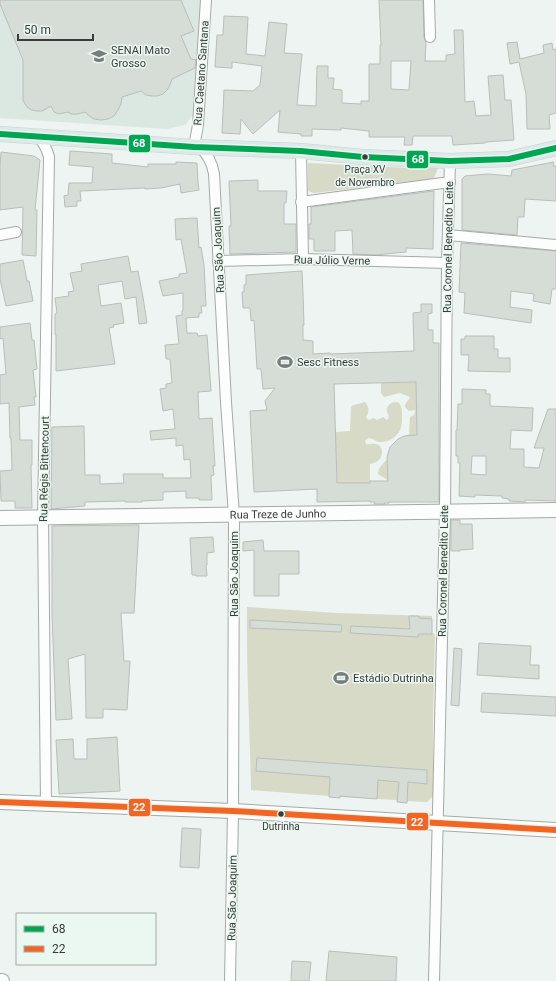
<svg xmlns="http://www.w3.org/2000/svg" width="556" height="981" viewBox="0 0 556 981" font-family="Roboto,sans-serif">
<rect width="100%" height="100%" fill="#eef4f1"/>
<path fill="#dbe7e1" d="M0,0H202L195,112L185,125L167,129L0,118Z"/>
<g fill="#d6dac7">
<path d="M308,163L409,168H438L434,178L426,180L314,193L308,191Z"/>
<path d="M416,382L417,435L406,436L409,434L410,417L414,415L415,410L409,411L405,407C405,402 409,401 410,397L400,393L384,397L381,393V383Z"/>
<path d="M365,402C370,408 369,412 366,417L368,420L374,418L377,420L383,417L387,420L388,419L389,416L387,412C386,405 391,402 398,402C403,407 402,414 402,420C402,433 393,442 380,442C376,442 373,438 368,438L365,441L366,444C369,445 373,443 376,444C384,446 383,455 379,460C377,462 373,463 370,464V483H337L335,432L350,431L351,406Z"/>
<path d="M387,460L389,481L378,474C378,468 383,463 387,460Z"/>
<path d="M247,607L337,613L432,616V633L435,634L433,716V796L427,802L407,801V803L397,802V800L340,797V798L329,797V796L251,790C250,729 246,668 247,607Z"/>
</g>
<g fill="#d6ddd6" stroke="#babebb" fill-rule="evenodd">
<path d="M0,0H181L194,31L181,36L191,59L196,60L195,68L172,79L170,85L167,90L163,94L157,96H152L146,95L141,91L122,97L121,104L118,110L114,116L108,119L101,120L94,119L88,115L85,112L78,114H71L68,112L59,114L54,112L51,106L42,111H37L32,110L28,108L25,104L23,100V60L0,4Z"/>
<path d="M379,0H423L424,37L426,42L425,61H446V55L455,54L454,30H463L465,102L474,101L476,116L491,115L488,76L503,75L505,100H511L514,140L485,142V143L453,145L452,136H413L412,145H404L405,137H369V131L341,128V130L312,129V136H301V134L278,132L280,110L253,134L241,119L240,134L222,133L224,90L253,91L260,85L262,66L232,62V68L215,67L217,35H223L224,16L248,17L246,54L265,56L269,22L287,24L284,53L302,54L297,105L316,106L317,66H328V78H334L333,89L342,90V103L361,104V101H369V64H380V45H381ZM391,61H411L409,90L391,89Z"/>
<path d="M517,42L520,59L544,53L543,45L552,43L553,50L556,49V113L549,115L550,129H527L526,94L519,62L510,64L507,43Z"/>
<path d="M70,151L112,154V163L148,167V164H176V162L197,163L198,183L199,190L181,193L180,184L161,188L145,189V188L80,191L81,201H77V206L65,207L64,196L68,195L69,183H92L93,167L69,165Z"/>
<path d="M1,152L34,156L40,160L35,210H37L36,256L22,255L23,207L0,210V166Z"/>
<path d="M554,162L553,166H556V201L525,199L524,217H518L517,235L462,230V179L465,176L488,174L511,176L512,170Z"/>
<path d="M258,180V191H287L286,203H284V224H296V252L230,254L229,226H231L229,181Z"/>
<path d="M434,191L433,249L406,248V252L385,254L376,255L353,254L352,230L335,231V251H314V239H309V224H311V207Z"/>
<path d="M197,218L199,248L201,247L204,265L206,306H201L202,313H199V317L186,318L187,333H197L198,336L207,335L211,391L198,392L199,419L212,418L215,466H213L214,475L211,476L212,500H199V498H186V491L163,492V500L142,501V502H125V501L85,502V506L51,509L52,427L84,426L85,475H100V484L124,483L123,474H163V478H191L190,459L184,460L183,445L176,446V438L151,440L150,431L175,429L173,409L163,411L160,389L166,388V384L172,383L170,359H166L165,345L179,344L176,316L182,315V311L183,310V293L163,296L159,281L179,277V274L187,273L181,239L176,240L175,219Z"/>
<path d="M461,243L556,251V289H552L550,304L533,301L534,294L511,291L510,307L532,310L531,323L464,313L465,293L459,292Z"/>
<path d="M128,256L131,272L138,271L143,297L147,323L139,324L136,297L125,299L122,281L98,285L101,306L121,303L124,323L113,325L114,327L109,328L115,364L56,371V335H55V314L57,313L55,298L69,296L68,292L74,291L70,273L82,271L81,264Z"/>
<path d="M23,260L27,281H29L33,301L6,306L0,279V264Z"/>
<path d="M302,271L303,293L304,325H303V340L313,341V354L330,353V354L414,351L413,313L421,312V304H432V313L428,314V330H433V343H439V502H389V503H384L385,504H374L375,502H370V501L317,502V489L254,492L250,411L267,410L265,401L275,388L263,389L261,369H257L254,320L251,321L250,308H243L242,292H244V285L246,284V275ZM416,382L417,435L404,436L398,439L390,447L387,457L388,481H370V483H337L334,384Z"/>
<path d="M30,323L32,340H34L37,369L33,370L36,397H34L35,405L19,407L20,440H32V465H31L32,508H15V501H1L0,471L12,470L11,438H10L9,403L0,404V375L6,374L3,338L0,339V327Z"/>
<path d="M465,336H494V349H498V358H510V372L468,371L469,355H461V339H465Z"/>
<path d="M462,389L486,390V394H490V406L533,408L532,431L511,430L510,449H524V467L539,468L544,448H534L548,409H556V501L525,500V502L509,501V499L502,498V496L475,495V497L459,496L460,463H458V456H456V430H457L458,404H462ZM472,456H486V475L471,474Z"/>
<path d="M451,520H460V524H472L473,549L460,550V551H451Z"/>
<path d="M139,525L134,613H121L124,661H130L127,710L103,709V718H86L85,654L68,659L72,719L56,720L52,614V526Z"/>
<path d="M213,537L214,552L207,553V565H206L207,576H196V575H192L190,538Z"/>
<path d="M263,540L264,551H299V574H279V596H254V550L243,551V542Z"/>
<path d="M409,616H419V618L432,619V634H419L418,637L350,633L351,626L410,629Z"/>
<path d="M250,620L342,625L341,632L250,628Z"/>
<path d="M479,643L531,646L530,665H539V679L477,675Z"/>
<path d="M454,648L462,649L459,706L451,705Z"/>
<path d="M482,693L556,697V716L481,712Z"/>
<path d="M117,737L120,791L59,794L56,740L73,739L74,759H87V739Z"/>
<path d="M257,758L427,770V784L408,782L407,803L397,802L399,782L378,780L377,799L340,796V798L329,797L330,777L256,771Z"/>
<path d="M182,828L201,829L199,868L180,867Z"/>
<path d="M329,951L397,957L396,981H326Z"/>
<path d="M292,961L311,962L309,981H291Z"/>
</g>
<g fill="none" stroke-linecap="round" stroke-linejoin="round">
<g stroke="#a5aaa7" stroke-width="12">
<g id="street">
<path d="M429,0L430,37"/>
<path d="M38,137C44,143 47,149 49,157L43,517L46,804"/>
<path d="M194,147L198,125L206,0"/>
<path d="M200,147C208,156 212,162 214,174L226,402L234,515L233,811L230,981"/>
<path d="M301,151L303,259"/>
<path d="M301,202L450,182"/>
<path d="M0,235L16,232"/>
<path d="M448,235L556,245"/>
<path d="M218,261L303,259L447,263"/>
<path d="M434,981L445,511L447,263L450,161"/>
</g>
</g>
<g stroke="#a5aaa7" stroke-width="16">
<g id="secondary">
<path id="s1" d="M0,518L556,510"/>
<path d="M0,802L233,811L556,830"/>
<path d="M0,981H2"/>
</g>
</g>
<g stroke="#cdd0cf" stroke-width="16">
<path id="primary" d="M0,134L194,147L301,151L363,157L450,161L509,159L556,148"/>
</g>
<use href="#street" stroke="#fcfdfd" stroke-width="10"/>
<use href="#secondary" stroke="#fcfdfd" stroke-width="14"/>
<use href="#primary" stroke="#dbe9e8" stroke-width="15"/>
<g stroke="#ebf7f1" stroke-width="9">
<path id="bus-1" d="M0,134L194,147L301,151L363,157L450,161L509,159L556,148"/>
</g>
<g stroke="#ebf7f1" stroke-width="9">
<path id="bus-2" d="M0,802L233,811L556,830"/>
</g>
<use href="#bus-1" stroke="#00a651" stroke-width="6"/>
<use href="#bus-2" stroke="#f26522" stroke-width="6"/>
</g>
<defs>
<g id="university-bare" transform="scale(1.2)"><path d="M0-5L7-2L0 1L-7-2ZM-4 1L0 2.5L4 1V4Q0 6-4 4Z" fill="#787c7a" stroke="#ebf7f1" stroke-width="2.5" paint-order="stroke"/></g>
<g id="stadium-bare" transform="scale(1.2)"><path d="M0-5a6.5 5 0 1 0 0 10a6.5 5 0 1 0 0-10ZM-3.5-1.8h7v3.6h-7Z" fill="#787c7a" stroke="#ebf7f1" stroke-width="2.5" paint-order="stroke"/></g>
</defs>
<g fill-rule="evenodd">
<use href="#university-bare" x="99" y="56"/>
<use href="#stadium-bare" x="285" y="362"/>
<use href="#stadium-bare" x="341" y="678"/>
</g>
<g fill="#383c3a" stroke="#ebf7f1" stroke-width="1.5">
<circle cx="365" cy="157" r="3.5"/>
<circle cx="281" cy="814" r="3.5"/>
</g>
<g text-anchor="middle" stroke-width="3" stroke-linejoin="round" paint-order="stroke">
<g font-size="10" fill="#383c3a" stroke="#ebf7f1">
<text x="365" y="173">Praça XV<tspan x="365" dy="13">de Novembro</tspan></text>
<text x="281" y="830">Dutrinha</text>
</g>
<g font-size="11" fill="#383c3a" stroke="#ebf7f1" text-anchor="start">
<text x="111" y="54">SENAI Mato<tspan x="111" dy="13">Grosso</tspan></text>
<text x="297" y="366">Sesc Fitness</text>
<text x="353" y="682">Estádio Dutrinha</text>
</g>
<g font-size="11" fill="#383c3a" stroke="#ebf7f1">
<text transform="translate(201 73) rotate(-86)" y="4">Rua Caetano Santana</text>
<text transform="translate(448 247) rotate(-89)" y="4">Rua Coronel Benedito Leite</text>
<text transform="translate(218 250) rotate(-93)" y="4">Rua São Joaquim</text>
<text transform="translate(332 260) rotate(1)" y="4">Rua Júlio Verne</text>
<text transform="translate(44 469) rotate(-89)" y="4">Rua Régis Bittencourt</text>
<text dy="4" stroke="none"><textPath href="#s1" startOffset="278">Rua Treze de Junho</textPath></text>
<text transform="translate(443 571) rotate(-89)" y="4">Rua Coronel Benedito Leite</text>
<text transform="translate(234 574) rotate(-90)" y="4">Rua São Joaquim</text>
<text transform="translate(232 898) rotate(-89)" y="4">Rua São Joaquim</text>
</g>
</g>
<g stroke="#ebf7f1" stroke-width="1.5">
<rect x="128" y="134" width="23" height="19" rx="4" fill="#00a651"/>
<rect x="406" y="150" width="23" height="19" rx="4" fill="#00a651"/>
<rect x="128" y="798" width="23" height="19" rx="4" fill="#f26522"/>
<rect x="406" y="812" width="23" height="19" rx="4" fill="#f26522"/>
</g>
<g font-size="11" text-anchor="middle" font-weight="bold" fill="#fff">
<text x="139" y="147">68</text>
<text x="418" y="163">68</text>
<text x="139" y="811">22</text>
<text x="417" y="826">22</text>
</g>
<rect x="16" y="913" width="140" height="52" fill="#ebf7f1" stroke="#a3aca8"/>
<rect x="24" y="926" width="20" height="6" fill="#00a651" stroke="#a3aca8"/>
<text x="52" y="933" font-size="12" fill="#383c3a">68</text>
<rect x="24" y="946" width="20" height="6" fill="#f26522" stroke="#a3aca8"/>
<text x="52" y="953" font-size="12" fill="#383c3a">22</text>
<path d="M18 34v6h75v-6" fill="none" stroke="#383c3a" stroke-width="2"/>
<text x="24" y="34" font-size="12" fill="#383c3a" stroke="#ebf7f1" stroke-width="3" paint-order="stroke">50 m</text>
</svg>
